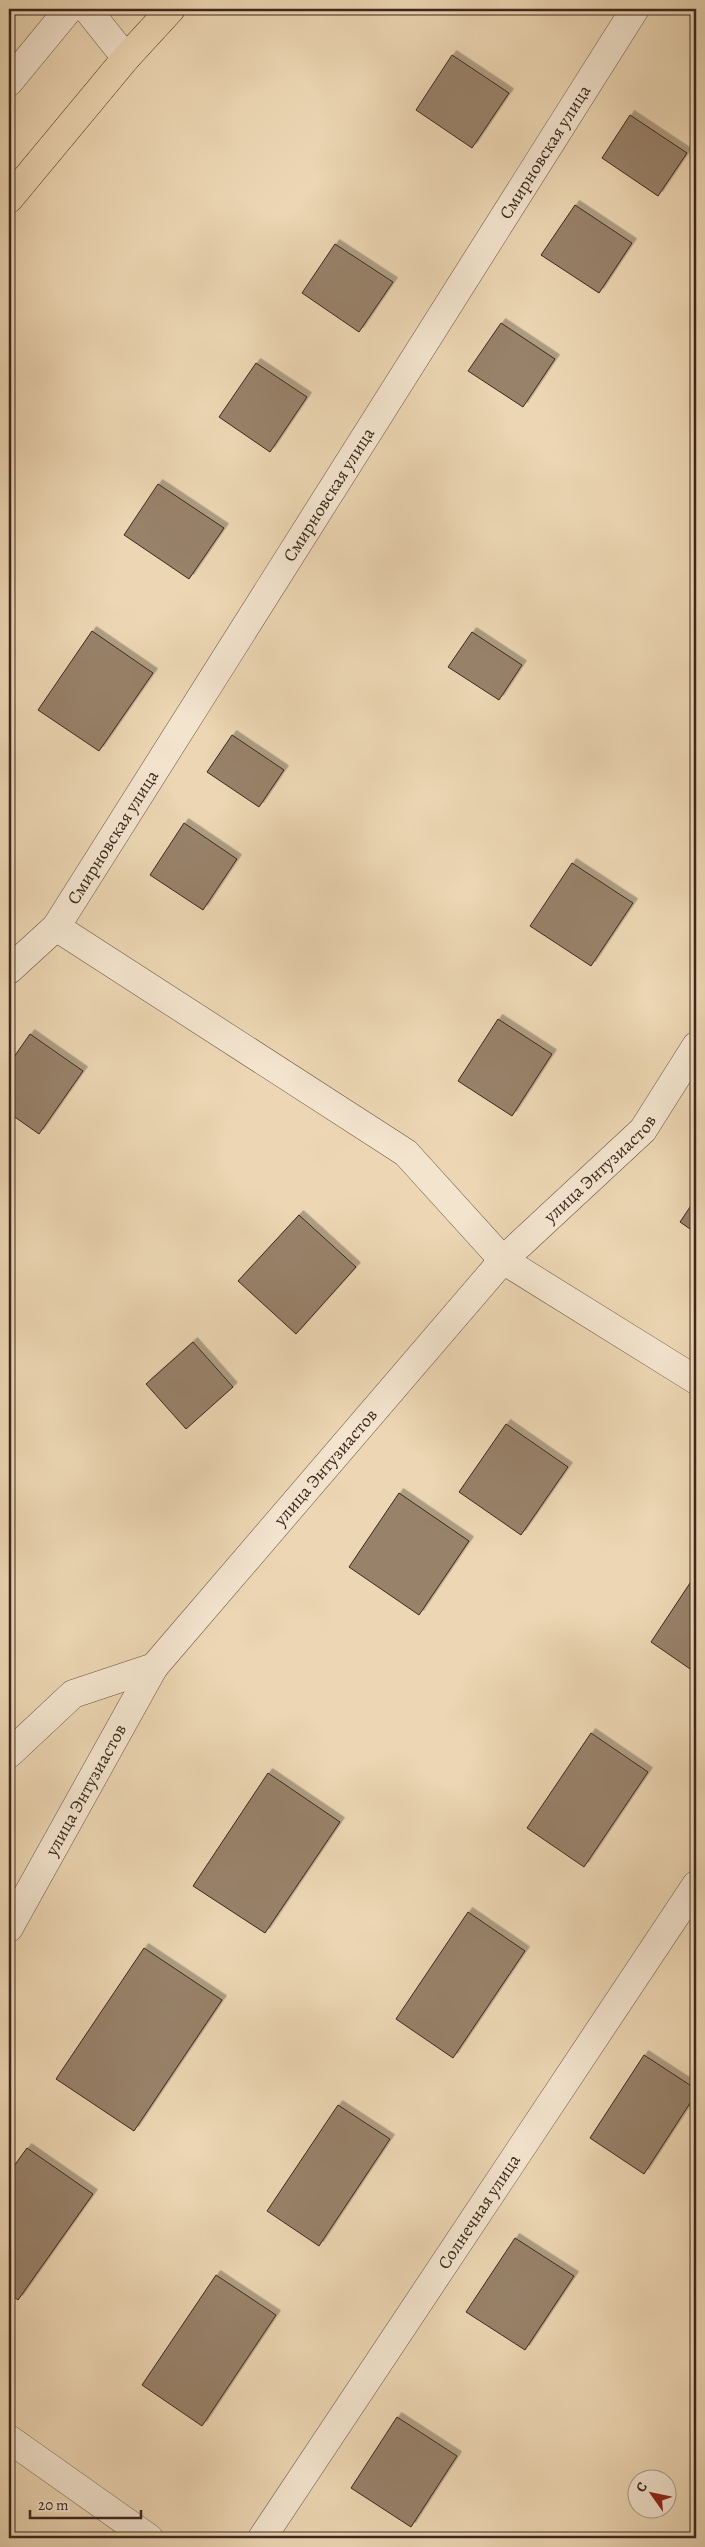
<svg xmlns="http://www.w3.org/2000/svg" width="705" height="2547" viewBox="0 0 705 2547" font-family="Alegreya,serif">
<defs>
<filter id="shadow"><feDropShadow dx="4.5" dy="-4.5" stdDeviation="0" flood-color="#0004"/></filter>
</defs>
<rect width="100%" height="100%" fill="#ecd6b3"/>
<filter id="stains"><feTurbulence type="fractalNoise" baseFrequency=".004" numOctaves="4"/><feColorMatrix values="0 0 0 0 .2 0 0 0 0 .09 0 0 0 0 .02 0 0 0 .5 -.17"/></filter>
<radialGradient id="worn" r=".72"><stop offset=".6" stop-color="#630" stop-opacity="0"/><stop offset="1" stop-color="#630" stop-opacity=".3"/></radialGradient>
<g fill="#98826b" stroke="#3c271d" filter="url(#shadow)">
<path d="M452,55L509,93L472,148L416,110Z"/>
<path d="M630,115L687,153L658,196L602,158Z"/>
<path d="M575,205L632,243L599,293L541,255Z"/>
<path d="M335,244L393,282L359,332L302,293Z"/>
<path d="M501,323L555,359L523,407L468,371Z"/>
<path d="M256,363L307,397L270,452L219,417Z"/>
<path d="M158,484L224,528L189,579L124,535Z"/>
<path d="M92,631L153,673L99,751L38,710Z"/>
<path d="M472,632L522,665L499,700L448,667Z"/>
<path d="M232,735L284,770L259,807L207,772Z"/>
<path d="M184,823L237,859L203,910L150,875Z"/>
<path d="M572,863L633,903L591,966L530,926Z"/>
<path d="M498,1019L552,1054L512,1116L458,1081Z"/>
<path d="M30,1034L83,1071L39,1134L9,1113V1064Z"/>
<path d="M696,1198V1233L680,1222Z"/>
<path d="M299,1215L356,1267L296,1334L238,1281Z"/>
<path d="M193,1342L233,1387L186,1429L146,1384Z"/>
<path d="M506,1424L568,1467L521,1535L459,1492Z"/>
<path d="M399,1493L469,1541L419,1615L349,1567Z"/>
<path d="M696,1574V1673L651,1642Z"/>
<path d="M591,1733L648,1772L584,1867L527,1828Z"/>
<path d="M268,1773L340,1822L265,1933L193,1886Z"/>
<path d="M468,1912L525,1951L453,2058L396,2019Z"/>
<path d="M144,1948L222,2000L134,2131L56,2079Z"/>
<path d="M644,2055L696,2089V2094L644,2174L590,2138Z"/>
<path d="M338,2105L390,2139L319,2246L267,2211Z"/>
<path d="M27,2148L93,2194L18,2300L9,2293V2173Z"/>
<path d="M515,2238L574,2276L525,2350L466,2312Z"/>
<path d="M216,2275L276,2315L202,2426L142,2385Z"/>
<path d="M397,2417L457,2456L411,2527L351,2488Z"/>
</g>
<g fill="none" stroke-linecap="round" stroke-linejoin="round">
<g stroke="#685342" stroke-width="29">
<g id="minor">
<path d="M87,9L126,58"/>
<path d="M9,82L69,9"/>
<path d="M56,927L406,1153L503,1260L696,1380"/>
<path id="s1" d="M9,970L56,927L635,9"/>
<path d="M9,1754L73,1694L154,1667"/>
<path id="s2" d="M9,1928L154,1667L503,1260L643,1130L696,1046"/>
<path d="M9,2439L149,2538"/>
<path id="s3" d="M262,2538L696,1885"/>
</g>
</g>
<g stroke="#3c271d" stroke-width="29">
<path id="major" d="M9,199L126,58L171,9"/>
</g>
<use href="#minor" stroke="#f3e4ce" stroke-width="28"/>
<use href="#major" stroke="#ecd6b3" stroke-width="28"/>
</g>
<g text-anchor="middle" stroke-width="4.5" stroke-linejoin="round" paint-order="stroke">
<g font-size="18" fill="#3c271d" stroke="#f3e4ce">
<text dy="6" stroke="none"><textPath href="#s1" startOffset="980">Смирновская улица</textPath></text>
<text dy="6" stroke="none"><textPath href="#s1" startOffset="575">Смирновская улица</textPath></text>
<text dy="6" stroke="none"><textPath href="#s1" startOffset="170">Смирновская улица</textPath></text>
<text dy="6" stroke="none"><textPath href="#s2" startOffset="968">улица Энтузиастов</textPath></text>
<text dy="6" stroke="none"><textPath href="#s2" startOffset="562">улица Энтузиастов</textPath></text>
<text dy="6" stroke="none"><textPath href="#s2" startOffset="158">улица Энтузиастов</textPath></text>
<text dy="6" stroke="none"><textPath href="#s3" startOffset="392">Солнечная улица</textPath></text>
</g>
</g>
<rect width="705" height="2547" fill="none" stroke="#ecd6b3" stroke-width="30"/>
<rect x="10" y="10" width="685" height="2527" fill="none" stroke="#3c271d" stroke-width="2.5"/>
<rect x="15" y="15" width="675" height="2517" fill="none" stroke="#3c271d"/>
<g transform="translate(652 2494) rotate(303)"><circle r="24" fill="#f3e4ce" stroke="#aa9887"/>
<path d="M0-4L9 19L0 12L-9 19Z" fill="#8f2418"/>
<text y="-8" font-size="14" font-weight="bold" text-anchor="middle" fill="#3c271d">С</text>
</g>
<path d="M30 2510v8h111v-8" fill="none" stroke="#3c271d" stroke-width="2.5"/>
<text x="38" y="2510" font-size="15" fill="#3c271d" stroke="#f3e4ce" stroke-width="4" paint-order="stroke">20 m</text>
<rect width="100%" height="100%" filter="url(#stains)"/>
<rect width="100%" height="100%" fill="url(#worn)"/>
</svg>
